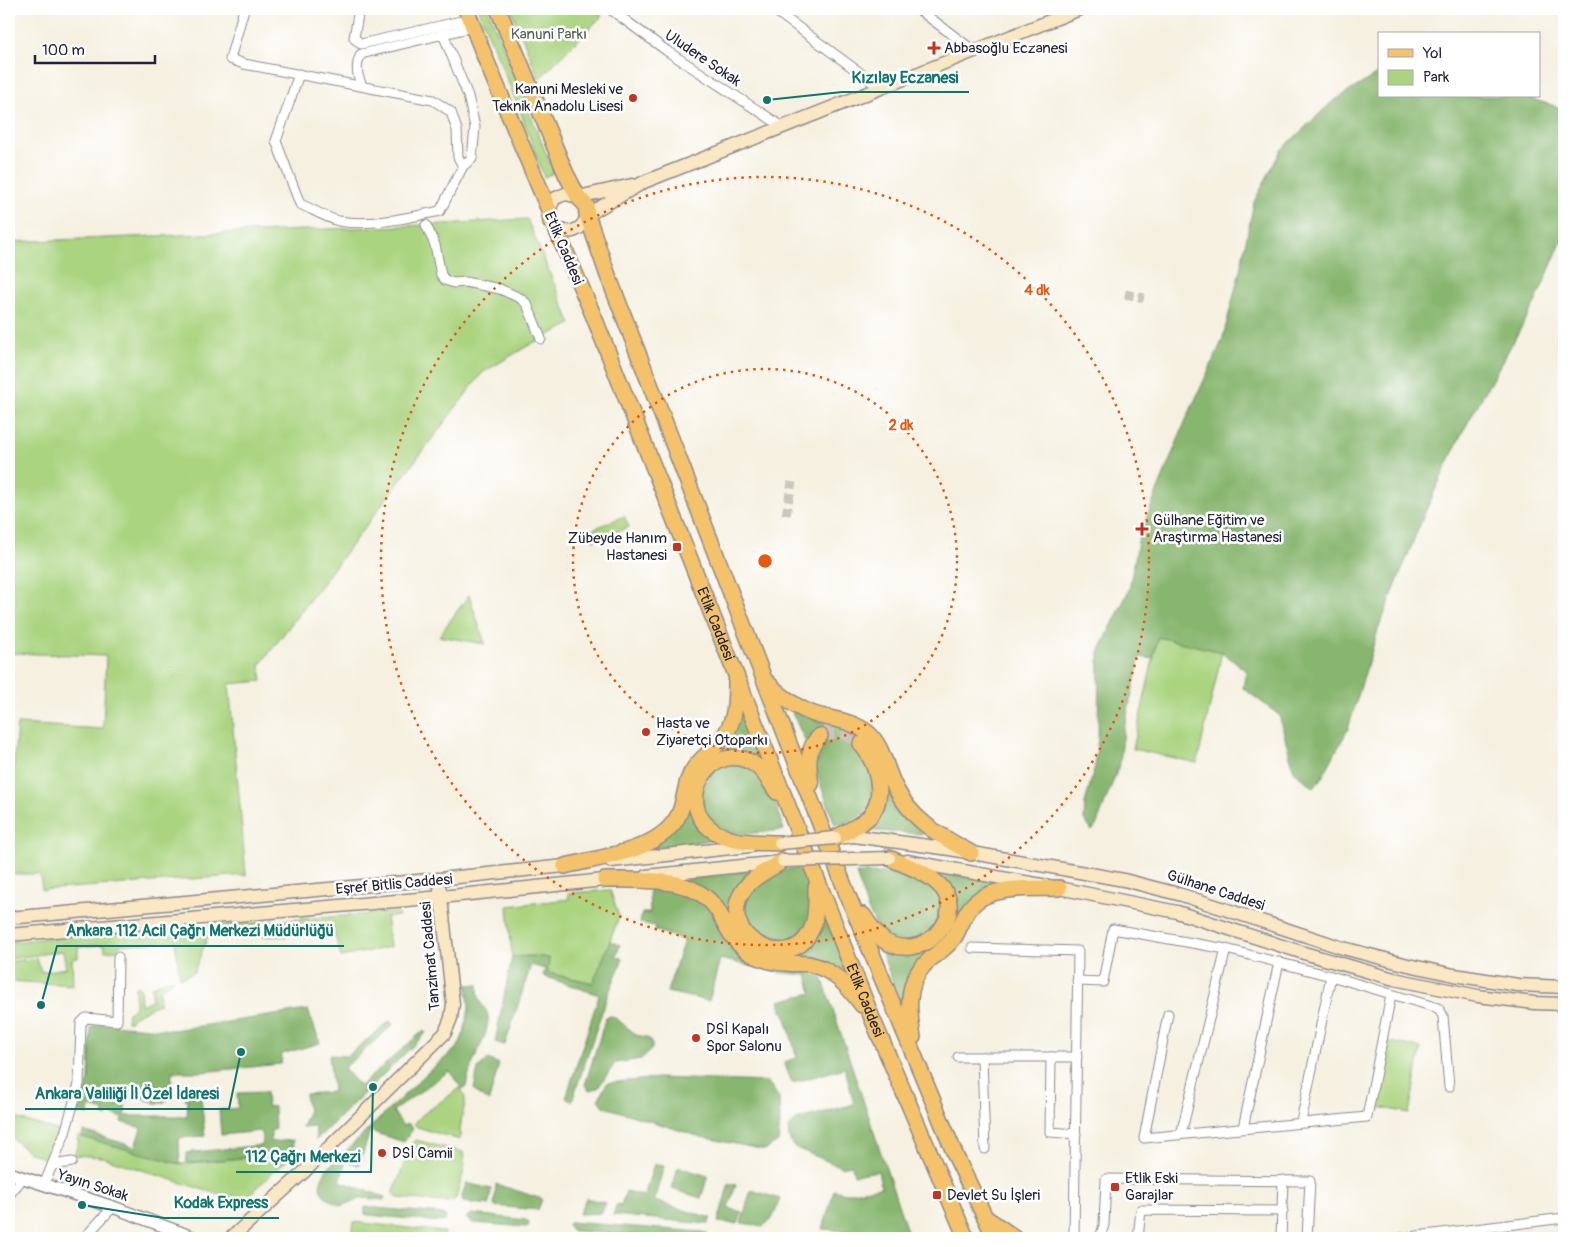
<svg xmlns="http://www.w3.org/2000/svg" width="1573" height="1247" viewBox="0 0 1573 1247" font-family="Pangolin,sans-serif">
<rect width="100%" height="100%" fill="#fff"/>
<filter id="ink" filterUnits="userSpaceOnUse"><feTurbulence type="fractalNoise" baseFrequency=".02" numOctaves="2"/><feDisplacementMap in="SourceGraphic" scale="10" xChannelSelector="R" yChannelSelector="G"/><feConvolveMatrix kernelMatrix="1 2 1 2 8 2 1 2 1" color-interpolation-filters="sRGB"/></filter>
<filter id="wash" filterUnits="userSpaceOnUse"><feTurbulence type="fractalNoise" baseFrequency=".0096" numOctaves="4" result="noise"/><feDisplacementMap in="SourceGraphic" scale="20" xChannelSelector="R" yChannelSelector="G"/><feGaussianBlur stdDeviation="1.12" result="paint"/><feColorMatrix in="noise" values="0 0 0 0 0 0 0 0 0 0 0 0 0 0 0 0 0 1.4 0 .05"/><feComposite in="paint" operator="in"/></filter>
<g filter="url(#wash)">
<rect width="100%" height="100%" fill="#f5f0e0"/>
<g fill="#aad480" stroke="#667b5e">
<path d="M478,9H488L554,173L544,177L522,116Z"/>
<path d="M511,9H593L602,16L539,79Z"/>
<path d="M527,219L571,324L531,344L482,373L260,665L262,681L229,684L246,875L42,890L40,874H9V827L17,724L103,729L106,656L9,653V242L426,225Z"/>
<path d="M624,516L629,527L599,539L593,540L590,532L591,530Z"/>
<path d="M469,595L485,644L439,636Z"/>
<path d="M1158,637L1222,652L1197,763L1133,749Z"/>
<path d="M610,890L619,917L594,983L547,973L549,958L533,956L512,957L508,906L569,899L568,893Z"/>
<path d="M398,912L399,916L386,917L390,947L341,957L332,925L291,936H208L194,972L180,978L175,941L119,945V950L105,951L104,945L78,947V958L72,959L73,985L9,981V962L37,958L41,972L66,968L63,951L9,959V942L70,936Z"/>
<path d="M172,978L174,981L159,989L160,1003L132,1017L131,1021H127L128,1013L135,1008V987H140L141,1005L152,1000V986Z"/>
<path d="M1385,1041L1421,1048L1409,1113L1373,1106Z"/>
<path d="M460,1088C470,1100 462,1110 461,1123C460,1129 460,1134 460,1140L417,1127L414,1124L418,1118Z"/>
<path d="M9,1116L59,1131L48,1160L29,1152L9,1136Z"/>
<path d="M79,1136L180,1164L295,1153L241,1202L102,1157L74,1155L79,1141L77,1140Z"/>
<path d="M416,1140L463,1152L465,1166L456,1198L453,1201L446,1202L398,1198L393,1194L412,1143Z"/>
<path d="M354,1222L445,1232L443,1238H352Z"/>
</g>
<g fill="#87b66e" stroke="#546c54">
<path d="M1377,74H1379V96H1523L1564,109V235L1536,301L1462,433L1425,512L1378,630L1348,729L1323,776L1314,788L1294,771L1279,715L1243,688L1246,671L1222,652L1158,637L1153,659L1140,657L1124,729L1120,763L1096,826L1092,831L1084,819L1085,803L1095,766L1098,737L1099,652L1129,590L1139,537L1185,422L1222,341L1239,275L1254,202L1281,150L1332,102Z"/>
<path d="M739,712L764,766L727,755L692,794L718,839L648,849Z"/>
<path d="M792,712L857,731L906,816L923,834L858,830L876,814L873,770L871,808L853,821L835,825L806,743Z"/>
<path d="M735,764L751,768L774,798L784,830L746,834L723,830L705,814L701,793L712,772L718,768Z"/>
<path d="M791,868L799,869L805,877L812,893L811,921L793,943L768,944L745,929L741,903L757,881Z"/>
<path d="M760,869L762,872C748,878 739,887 736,903C724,959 819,980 818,906L822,904L851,983C841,972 828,962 813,959C792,956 773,960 753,949C724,933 728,898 687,883L686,880Z"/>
<path d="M934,871L1026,887L991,889L954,928L902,1005L876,939C909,950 929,963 949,924Z"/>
<path d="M856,873H907L926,882L938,893L941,905L940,920L933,930L920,939L906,943L891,939L877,927L867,908Z"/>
<path d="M649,889H672L694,897L784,969L806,972L822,977L907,1231L904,1234L900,1236L823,1229L834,1190L846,1193L881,1187L878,1171L854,1175L852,1165L841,1167L794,1147C787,1139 786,1126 796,1120L854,1104L845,1068L792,1083L784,1062L797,1058L784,1011L782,1012L779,1001L812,993L807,975L780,973L720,959L709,1001L667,992L684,940L654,930L655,926L640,923L642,913H650Z"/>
<path d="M610,941L620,945L616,956L623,959L607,997L572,1101L566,1098L599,995L543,976L545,969L531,965L505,1045L495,1042L512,957L533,956L549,958L548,973L593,983Z"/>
<path d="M478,984C478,990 478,998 481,1003C485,1010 489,1012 488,1021C486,1043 469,1062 466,1087L462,1089L449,1071L393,1111L403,1126L408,1123L413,1129L404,1142L370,1131L359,1166L346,1161L340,1181L385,1197L384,1200L363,1198L340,1206C322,1195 313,1191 327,1169L427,1073L458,1047L464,1033L469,1008L467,985Z"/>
<path d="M308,1010L320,1043L282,1054L281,1064L201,1072H172L171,1092H168V1100L164,1101V1103H154V1101H146V1098H139L138,1097H125V1116H187L188,1099H185V1094L201,1097L205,1136L179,1138L180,1164L82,1137L83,1131L135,1147L141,1128L121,1122L122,1118L109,1113L107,1117L103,1115L104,1111L91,1107L88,1115L79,1112L89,1079L91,1028L93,1026L102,1024L173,1030Z"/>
<path d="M611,1016C621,1020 625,1027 634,1033C640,1037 646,1036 652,1041V1049L641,1059L615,1063L598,1088L589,1090L585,1085L606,1017Z"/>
<path d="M390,1021L393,1025L344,1068L360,1086L423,1031L426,1033L316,1140L315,1126L302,1127L308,1112L305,1094L333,1092L329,1055L347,1056Z"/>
<path d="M488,1059L499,1064L489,1101L478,1094L474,1089L478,1069Z"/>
<path d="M658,1078L768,1082L779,1098L780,1123L778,1142L765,1150L701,1137L605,1107L598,1100L607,1083Z"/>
<path d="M266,1092L267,1106L274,1107L275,1130H271V1142L293,1140L295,1153L187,1163L186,1153L263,1145L261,1131L221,1135L219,1110L238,1108L237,1093Z"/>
<path d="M654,1164L664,1166L654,1201L711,1218L708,1224L613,1215L617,1204L621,1205L626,1191L644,1196Z"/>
<path d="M678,1167L708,1176L701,1198L672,1189Z"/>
<path d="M466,1183L491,1189L489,1205L463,1202L462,1196Z"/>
<path d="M729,1183L736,1185L728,1208L742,1212L738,1224L718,1222Z"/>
<path d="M496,1184L542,1199L538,1210L494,1206Z"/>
<path d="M751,1190L780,1199L772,1219L763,1226L741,1223Z"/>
<path d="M586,1198L606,1203L601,1213L579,1214Z"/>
<path d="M365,1207L443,1214L446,1218L445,1221L441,1222L368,1215L365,1214Z"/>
<path d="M472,1214L526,1220L529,1222V1225L527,1227L473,1223L467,1219V1217Z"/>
<path d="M570,1222L702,1232L707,1233L708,1238H675L573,1231L570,1229L568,1225Z"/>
</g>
</g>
<g filter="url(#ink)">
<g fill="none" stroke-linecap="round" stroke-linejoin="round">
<g stroke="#cbc7bf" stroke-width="9" stroke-dasharray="9 4.5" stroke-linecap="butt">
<path d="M1125,294L1144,298"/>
<path d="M786,515L792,482"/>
</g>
<path stroke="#cbc7bf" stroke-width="15" stroke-dasharray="15 8" stroke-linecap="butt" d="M820,736C835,728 850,731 861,744"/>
<g stroke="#8c898e" stroke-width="11">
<g id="minor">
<path d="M244,9L230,59L244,64L433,100L451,112L457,130L458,157L463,166L472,159L475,127L468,96L443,34"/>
<path d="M359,9L354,38L361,44L470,19"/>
<path d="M610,9L667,51L783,127"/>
<path d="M773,9L882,89"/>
<path d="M918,9L974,51"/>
<path d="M299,74L276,141L300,204C312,209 326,218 339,221C369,227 411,217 440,211L463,166"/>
<path d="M362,86C357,75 355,66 361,54L473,27"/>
<path d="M426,225L435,245L441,275L445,280L454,283L465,282L500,289L520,298L527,304L541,339"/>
<path d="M972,948L1078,951L1074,1238"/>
<path d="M1077,981L1103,982L1113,929L1226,949L1331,976L1438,1008L1443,1016L1449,1087"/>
<path d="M1168,1014L1144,1138L1367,1117L1391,995"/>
<path d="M958,1057H1077"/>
<path d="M982,1057L985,1149"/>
<path d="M1051,1057L1050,1132L1076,1134"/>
<path d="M1301,1122L1331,976"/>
<path d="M1243,1128L1279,962"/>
<path d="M1181,1134L1226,949"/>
<path d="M53,1165L72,1162"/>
<path d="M44,1185L65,1133L79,1084L81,1023L86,1018L117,1021L118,957"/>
<path d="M9,1195L23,1178"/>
<path d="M84,1238L113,1207"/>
<path d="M1100,1238L1104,1225L1106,1179L1310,1181L1307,1238"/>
<path d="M1138,1238L1141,1210L1283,1211"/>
<path d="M1281,1238L1283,1180"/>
<path d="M1401,1238L1564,1218"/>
</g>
</g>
<g stroke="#8c898e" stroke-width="14">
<path id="tertiary" d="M9,1173L113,1207L195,1238"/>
</g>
<g stroke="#8c898e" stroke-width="15">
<g id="secondary">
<path d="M549,210L554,199L560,196L566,194L578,197L632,185"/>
<path d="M555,227C569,236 583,231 587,215L644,182L1080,9"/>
<path d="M837,838L854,836L950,849L1124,880L1182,895L1343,948L1408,965L1454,975L1518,985L1564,987"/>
<path d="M611,861L750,846"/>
<path d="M907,861L1059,888L1177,912L1304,953L1394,979L1478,996L1534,1003L1564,1004"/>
<path d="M646,876L780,862"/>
<path d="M9,918L439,879L574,865"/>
<path d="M9,935L441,897L614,879"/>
<path d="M231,1238L305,1171L445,1033L451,1018L453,1004L440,889"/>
</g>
</g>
<g stroke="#8c898e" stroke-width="18">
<g id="primary">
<path id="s1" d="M466,9L488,65L535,177L549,210L551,222L555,227L594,317L872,1018L966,1238"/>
<path d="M498,9L566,174L578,197L586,205L587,215L607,273L848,896L957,1159L995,1238"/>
<path d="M767,682C782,697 797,709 817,715C835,720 853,721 868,733C883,746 886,770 895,787C912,821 939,835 971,853"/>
<path d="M811,784C808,767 806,748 820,736"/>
<path d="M777,792C771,784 766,774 758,767C712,730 664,811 723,836C740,844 762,842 780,843"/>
<path d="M835,838C846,832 859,826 869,817C888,797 876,762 861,744"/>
<path d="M783,861C770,869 754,876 745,888C710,934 795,981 813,925C817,913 816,901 816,887"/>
<path d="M565,866C601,857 662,851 679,814C686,799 684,781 695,767C700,760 708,754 714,748C735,727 736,710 736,682"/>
<path d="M605,880C641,881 695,874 718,911C726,925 734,944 750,953C761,959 773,963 786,963C793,964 801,963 809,964C833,969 848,986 862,1005"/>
<path d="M863,915C869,924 874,932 882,939C919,968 974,914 937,883C924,871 905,865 889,858"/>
<path d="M913,1037C909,1013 905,985 924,965C934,954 947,949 955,936C963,922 967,905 983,897C1005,886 1035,889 1059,888"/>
<path d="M986,1218L1015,1238"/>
</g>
</g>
<use href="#minor" stroke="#fff" stroke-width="9"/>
<use href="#tertiary" stroke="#fff" stroke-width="11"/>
<use href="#secondary" stroke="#fae7c3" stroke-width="12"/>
<use href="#primary" stroke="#f3c26a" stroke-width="15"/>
<g stroke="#8c898e" stroke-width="15" stroke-linecap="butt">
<g id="secondary-bridge">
<path d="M780,843L835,838"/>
<path d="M783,861L889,858"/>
</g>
</g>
<use href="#secondary-bridge" stroke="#fae7c3" stroke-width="12"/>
</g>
</g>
<g fill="none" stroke="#e8590c" stroke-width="2.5" stroke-dasharray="2.5 5">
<circle cx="765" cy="561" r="192"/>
<circle cx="765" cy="561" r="384"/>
</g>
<g fill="#c8321e" stroke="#fff" stroke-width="2">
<path d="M931.5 40.5h5v5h5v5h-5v5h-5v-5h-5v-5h5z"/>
<circle cx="633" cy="98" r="5"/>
<path d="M1139.5 521.5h5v5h5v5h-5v5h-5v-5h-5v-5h5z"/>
<rect x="672" y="542" width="10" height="10" rx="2.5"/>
<circle cx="646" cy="732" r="5"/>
<circle cx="696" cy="1038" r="5"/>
<circle cx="382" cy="1153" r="5"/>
<rect x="1110" y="1182" width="10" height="10" rx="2.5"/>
<rect x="932" y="1190" width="10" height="10" rx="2.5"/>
</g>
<g text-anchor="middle" stroke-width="5" stroke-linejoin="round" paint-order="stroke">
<g font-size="15" fill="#526053" stroke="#fff">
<text x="549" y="39">Kanuni Parkı</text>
</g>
<g font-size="15" fill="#22223b" stroke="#fff" text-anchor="start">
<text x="944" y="53">Abbasoğlu Eczanesi</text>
<text x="623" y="94" text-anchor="end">Kanuni Mesleki ve<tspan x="623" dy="17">Teknik Anadolu Lisesi</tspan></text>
<text x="1153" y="525">Gülhane Eğitim ve<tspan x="1153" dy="17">Araştırma Hastanesi</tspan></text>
<text x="667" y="543" text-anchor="end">Zübeyde Hanım<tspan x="667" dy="17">Hastanesi</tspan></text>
<text x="656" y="728">Hasta ve<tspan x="656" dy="17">Ziyaretçi Otoparkı</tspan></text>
<text x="706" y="1034">DSİ Kapalı<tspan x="706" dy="17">Spor Salonu</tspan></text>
<text x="392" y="1158">DSİ Camii</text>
<text x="1125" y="1183">Etlik Eski<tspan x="1125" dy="17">Garajlar</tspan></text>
<text x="947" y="1200">Devlet Su İşleri</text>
</g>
<g font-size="15" fill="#22223b" stroke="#fff">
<text transform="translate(703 58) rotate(34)" y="5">Uludere Sokak</text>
<text transform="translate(564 248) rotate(67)" y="5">Etlik Caddesi</text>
<text dy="5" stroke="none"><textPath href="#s1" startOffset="664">Etlik Caddesi</textPath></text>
<text transform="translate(394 884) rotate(-5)" y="5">Eşref Bitlis Caddesi</text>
<text transform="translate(1216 890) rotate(18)" y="5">Gülhane Caddesi</text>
<text transform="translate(430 956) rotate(-95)" y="5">Tanzimat Caddesi</text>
<text dy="5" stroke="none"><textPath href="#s1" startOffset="1069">Etlik Caddesi</textPath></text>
<text transform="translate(93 1185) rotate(18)" y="5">Yayın Sokak</text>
</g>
</g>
<circle cx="765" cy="561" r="8" fill="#e8590c" stroke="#fff" stroke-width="2.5"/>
<g font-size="15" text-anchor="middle" font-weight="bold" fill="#e8590c" stroke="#fff" stroke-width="5" stroke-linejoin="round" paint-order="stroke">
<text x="1037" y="295">4 dk</text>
<text x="901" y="430">2 dk</text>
</g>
<path fill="none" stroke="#0f766e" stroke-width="2" d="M767 100L842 92H969M41 1005L57 946H344M241 1052L229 1109H25M373 1087L371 1172H236M82 1205L164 1218H279"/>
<g fill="#0f766e" stroke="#fff" stroke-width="2">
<circle cx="767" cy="100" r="5"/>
<circle cx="41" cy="1005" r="5"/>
<circle cx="241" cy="1052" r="5"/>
<circle cx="373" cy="1087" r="5"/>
<circle cx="82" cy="1205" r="5"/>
</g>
<g font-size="16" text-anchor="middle" font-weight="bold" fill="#0f766e" stroke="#fff" stroke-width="5" stroke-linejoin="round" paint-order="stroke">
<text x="905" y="83">Kızılay Eczanesi</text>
<text x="200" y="936">Ankara 112 Acil Çağrı Merkezi Müdürlüğü</text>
<text x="127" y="1099">Ankara Valiliği İl Özel İdaresi</text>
<text x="303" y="1162">112 Çağrı Merkezi</text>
<text x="221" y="1208">Kodak Express</text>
</g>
<rect width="1573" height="1247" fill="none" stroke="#fff" stroke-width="30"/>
<rect x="1378" y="32" width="162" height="65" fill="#ffffff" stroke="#a7a7b1"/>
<rect x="1388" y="49" width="25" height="8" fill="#f3c26a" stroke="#a7a7b1"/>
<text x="1423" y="58" font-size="15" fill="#22223b">Yol</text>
<rect x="1388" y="70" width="25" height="15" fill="#aad480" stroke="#a7a7b1"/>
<text x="1423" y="82" font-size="15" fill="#22223b">Park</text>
<path d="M35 55v8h120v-8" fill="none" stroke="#22223b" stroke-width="2.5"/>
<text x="42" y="55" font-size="15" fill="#22223b" stroke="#ffffff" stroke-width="4" paint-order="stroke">100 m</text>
</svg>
